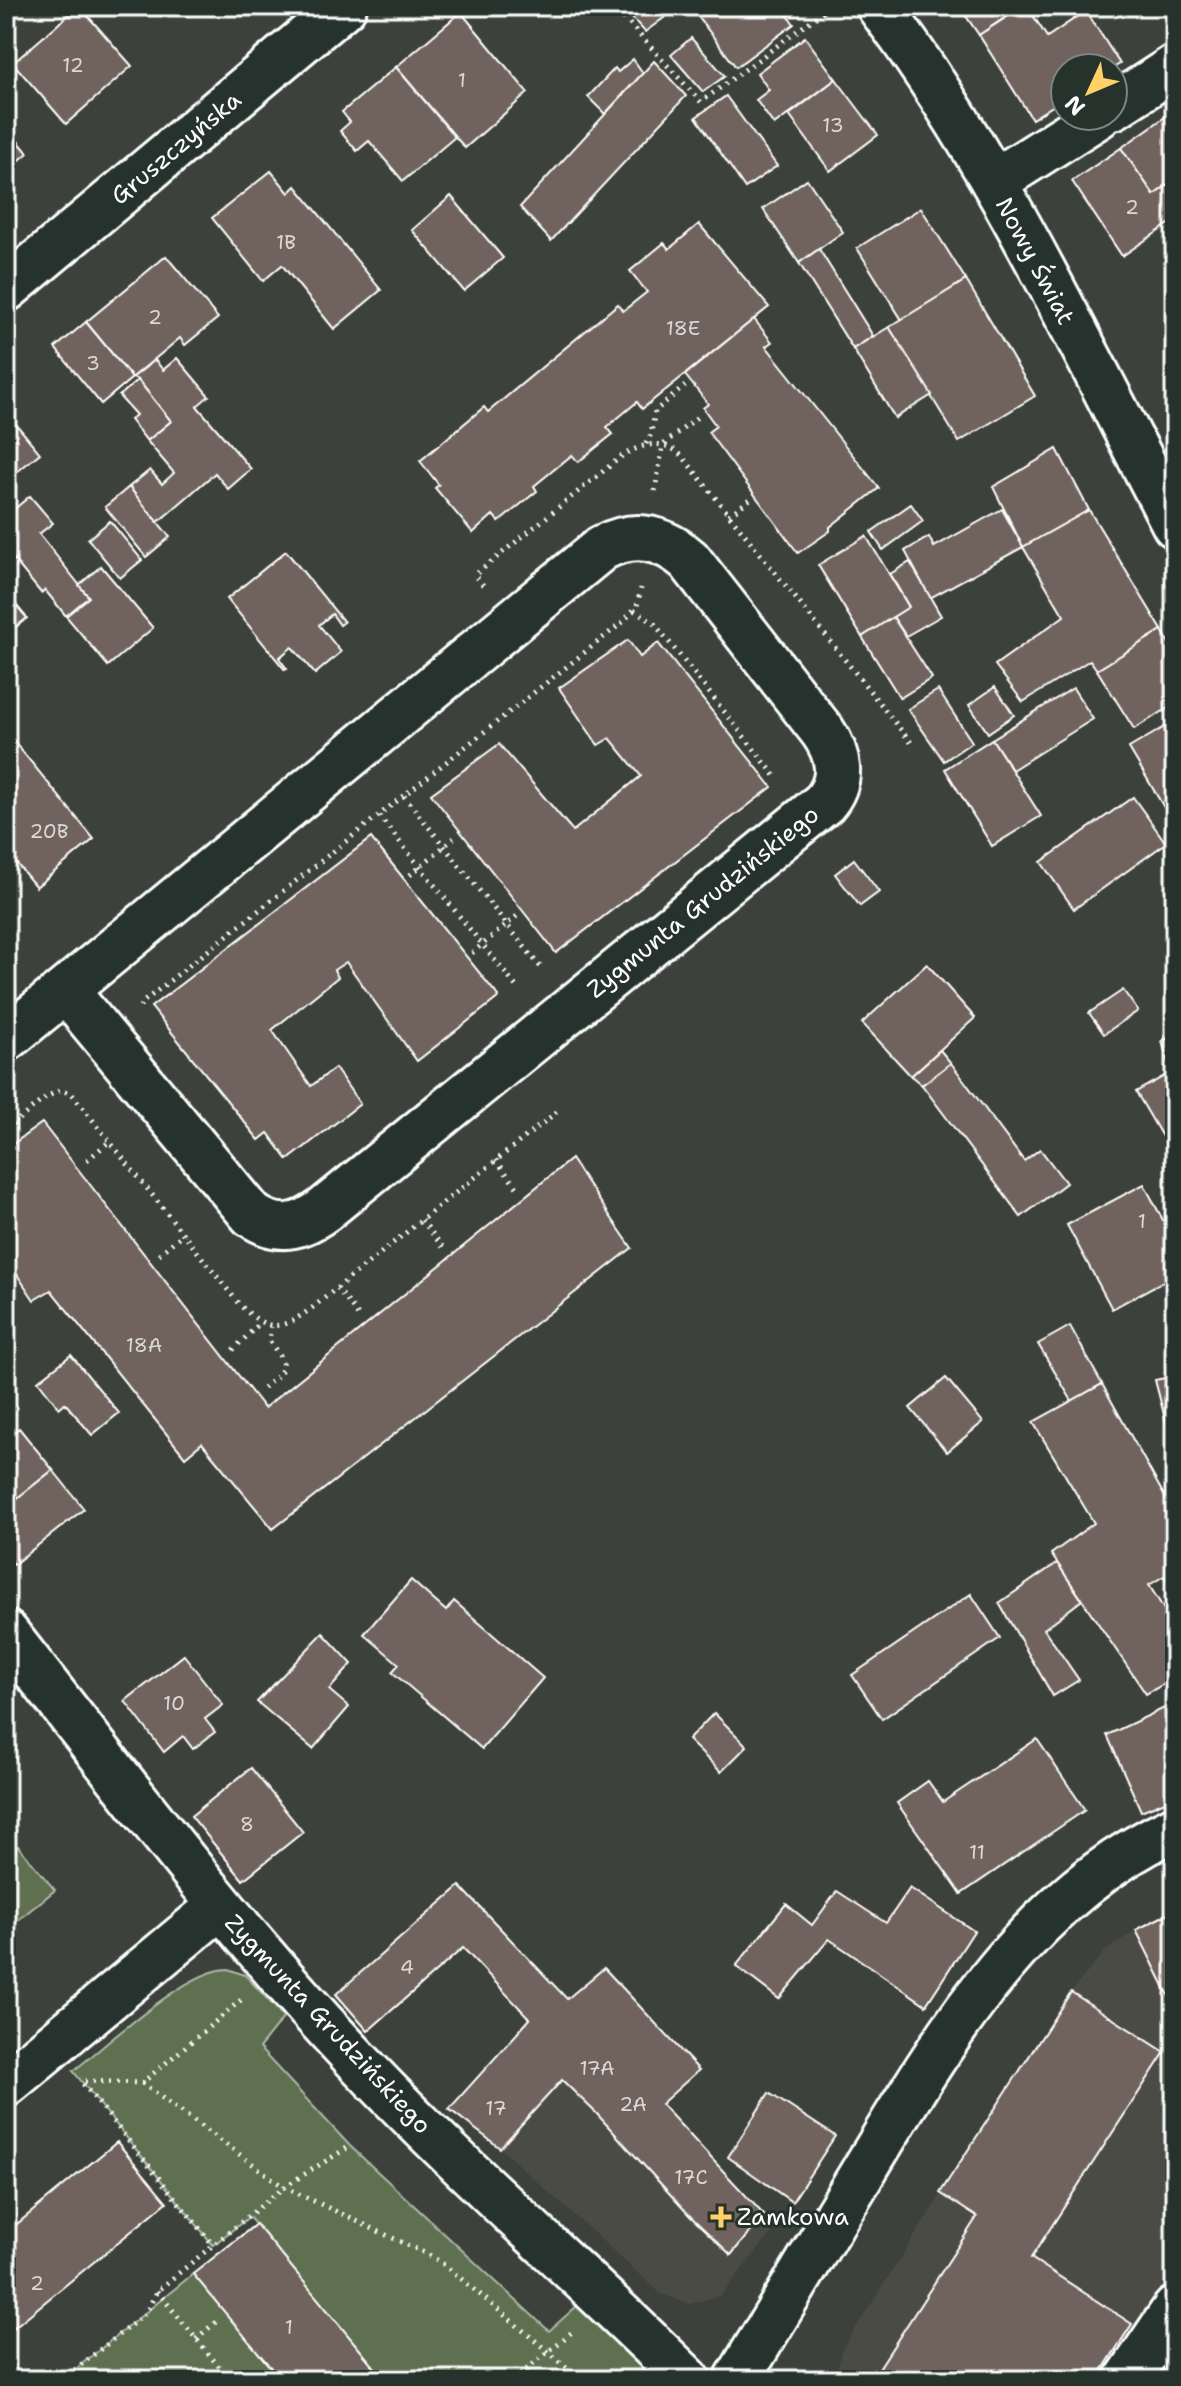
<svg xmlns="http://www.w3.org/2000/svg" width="1181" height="2386" viewBox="0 0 1181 2386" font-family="'Shantell Sans',sans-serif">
<rect width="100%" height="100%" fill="#3c413b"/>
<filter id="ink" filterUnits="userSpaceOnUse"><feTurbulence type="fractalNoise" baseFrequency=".0125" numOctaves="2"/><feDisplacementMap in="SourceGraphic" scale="16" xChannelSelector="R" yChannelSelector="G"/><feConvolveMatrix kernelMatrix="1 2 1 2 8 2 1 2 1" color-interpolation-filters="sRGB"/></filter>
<g filter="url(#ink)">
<g fill="#4c4b45">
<path d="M1175,1910V2356L1157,2380H836L841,2351L1071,1992L1105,1951L1136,1930Z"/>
<path d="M567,1999L776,2228L721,2295L690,2304L661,2294L500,2148L449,2109L530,2019Z"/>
</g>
<g fill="#5f7051" stroke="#afb8a8" stroke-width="2">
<path d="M18,1846L55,1890L6,1930V1856Z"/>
<path d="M228,1969L245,1975L284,2017L259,2048L350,2146L549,2331L579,2304L661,2380H385L249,2217L213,2245L73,2071C107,2045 187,1969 228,1969Z"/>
<path d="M193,2274L281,2380H62Z"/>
</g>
<g fill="#70635d" stroke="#fff" stroke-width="2">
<path d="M79,6L132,66L66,124L13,63Z"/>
<path d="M621,6H680L645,32Z"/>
<path d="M690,6H781L794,24L736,67Z"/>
<path d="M959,6H1022L979,35Z"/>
<path d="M1024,6H1027L1047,37L1086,11L1120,64L1113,68H1065V98L1032,119L979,35Z"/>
<path d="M461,12L528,93L465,148L396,67Z"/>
<path d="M805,37L836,79L774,125L756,100L769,90L757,73Z"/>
<path d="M691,38L725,76L703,92L671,55Z"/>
<path d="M633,59L643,73L605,114L588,97L615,68L618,72Z"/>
<path d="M654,61L686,96L551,241L520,207Z"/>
<path d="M396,67L455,137L403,181L369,141L357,151L340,131L350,122L342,112Z"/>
<path d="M836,79L878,135L830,171L789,115Z"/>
<path d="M726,96L777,166L745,188L696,117Z"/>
<path d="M1175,110V180L1154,195L1121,148Z"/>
<path d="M6,127L28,153L6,172Z"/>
<path d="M1121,148L1154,195L1169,184L1175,193V220L1122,256L1072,181Z"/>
<path d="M271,171L289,193L296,186L381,290L334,329L282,265L263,281L212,218Z"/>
<path d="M807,179L843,232L799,263L763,209Z"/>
<path d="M451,196L503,258L464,291L412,230Z"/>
<path d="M921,208L966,280L902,320L857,248Z"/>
<path d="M699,224L769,307L642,409L637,402L607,427L613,434L578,462L572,455L534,486L537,491L499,522L493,515L473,533L435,488L439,485L420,461L484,407L488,412L618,304L623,311L647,292L630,271L664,243L669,249Z"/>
<path d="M819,249L873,336L853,349L799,263Z"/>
<path d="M166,256L218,318L185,345L180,338L132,378L86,322Z"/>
<path d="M966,280L1035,396L959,442L889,327Z"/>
<path d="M754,319L772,342L766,346L879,488L830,527V531L798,553L708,432L716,426L703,408L708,404L685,375Z"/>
<path d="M86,322L132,378L101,404L55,348Z"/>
<path d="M889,327L932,395L895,418L853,349Z"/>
<path d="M177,358L209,396L197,406L251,469L228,489L215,473L157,523L129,487L150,470L162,484L174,473L147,441L171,421L138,380L132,378L155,360L163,370Z"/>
<path d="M138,380L171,421L147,441L130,420L136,415L119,396Z"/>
<path d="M6,412L40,453L6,481Z"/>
<path d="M1057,449L1089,510L1023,547L993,487Z"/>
<path d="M129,487L170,537L146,557L105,507Z"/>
<path d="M30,496L53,523L39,534L89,597L66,616L45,590L41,593L6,550V516Z"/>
<path d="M911,504L923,521L883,550L871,532Z"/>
<path d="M1002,509L1023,547L930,598L905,551L929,537L934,547Z"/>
<path d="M1089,510L1162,630L1097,670L1090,660L1023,702L995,665L1064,616L1023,547Z"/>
<path d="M110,521L142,560L120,578L88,539Z"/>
<path d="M866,536L909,607L862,637L818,565Z"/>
<path d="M286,551L344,622L340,625L332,614L319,625L341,652L315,674L292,647L279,658L287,669L285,670L227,599Z"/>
<path d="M910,562L941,616L906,636L893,617L909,607L890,574Z"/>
<path d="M101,566L153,628L108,666L66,616L89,597L79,585Z"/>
<path d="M6,593L27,618L6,635Z"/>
<path d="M893,617L932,678L900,698L862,637Z"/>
<path d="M1162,630L1175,654V704L1134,729L1097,670Z"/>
<path d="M628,640L640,657L658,643L772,787L556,953L431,794L499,744L573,831L641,776L610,738L598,745L559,688Z"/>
<path d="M995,687L1014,715L988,733L969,705Z"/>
<path d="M1073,688L1093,719L1012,770L992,739Z"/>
<path d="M938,690L972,742L944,761L908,709Z"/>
<path d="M1175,721V826L1129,748Z"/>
<path d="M992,739L1041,816L992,846L945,769Z"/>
<path d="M13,740L94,839L36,887L6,851V746Z"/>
<path d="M1133,797L1166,843L1074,909L1041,862Z"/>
<path d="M371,838L499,997L417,1061L346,962L334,970L338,977L272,1030L311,1086L335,1068L360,1104L288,1160L268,1133L259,1140L151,1007Z"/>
<path d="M854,859L879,892L860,906L835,874Z"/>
<path d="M927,964L975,1018L911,1076L862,1023Z"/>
<path d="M1123,990L1138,1011L1104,1034L1089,1013Z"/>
<path d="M1175,1034V1076L1172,1078L1162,1041Z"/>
<path d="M940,1050L951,1063L922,1085L911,1076Z"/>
<path d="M951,1063L1024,1161L1040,1149L1066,1183L1021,1217L922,1085Z"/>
<path d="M1170,1073L1172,1078L1175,1076V1140L1167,1145L1136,1092Z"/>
<path d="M42,1123L264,1408L571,1159L632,1248L273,1529L202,1443L185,1457L51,1290L34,1300L6,1258V1149Z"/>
<path d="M1144,1184L1175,1243V1275L1112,1309L1067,1225Z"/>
<path d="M1070,1326L1102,1384L1072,1401L1038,1344Z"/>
<path d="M71,1355L119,1413L92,1435L65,1403L59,1408L38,1381Z"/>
<path d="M1175,1376V1457L1155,1380Z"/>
<path d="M946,1378L983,1422L947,1452L910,1408Z"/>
<path d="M1102,1384L1175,1515V1593L1164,1576L1149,1585L1175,1627V1678L1146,1694L1051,1554L1094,1523L1033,1422Z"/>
<path d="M19,1428L53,1470L6,1507V1439Z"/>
<path d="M53,1470L84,1509L14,1564L6,1554V1507Z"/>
<path d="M1057,1563L1082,1600L1044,1629L1079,1680L1053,1696L999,1603Z"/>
<path d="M411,1580L446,1611L454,1601L543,1678L482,1749L392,1672L399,1664L364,1634Z"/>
<path d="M971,1594L1000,1638L882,1719L852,1675Z"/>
<path d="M323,1633L352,1664L329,1690L349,1707L313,1749L257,1702Z"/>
<path d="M184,1655L223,1705L205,1719L215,1732L193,1749L183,1736L164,1752L125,1701Z"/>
<path d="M1175,1703V1797L1141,1811L1107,1735Z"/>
<path d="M714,1713L747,1746L721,1772L688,1740Z"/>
<path d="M1037,1739L1085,1810L961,1894L897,1803L928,1781L943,1802Z"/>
<path d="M251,1768L303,1832L243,1880L191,1816Z"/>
<path d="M460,1886L567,1999L604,1968L699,2070L661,2104L764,2215L731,2255L690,2216L596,2113L562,2080L500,2148L449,2109L530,2019L463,1948L368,2031L336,1994Z"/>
<path d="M910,1888L974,1931L926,2005L829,1939L779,1999L736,1966L786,1904L812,1925L837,1891L886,1923Z"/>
<path d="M1175,1910V2008L1136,1930Z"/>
<path d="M1071,1992L1165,2052L1031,2258L1132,2324L1096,2380H886L876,2373L977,2217L940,2193Z"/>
<path d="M769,2093L835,2136L792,2202L728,2157Z"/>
<path d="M117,2142L167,2202L6,2334V2233Z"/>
<path d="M256,2224L385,2380H281L193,2274Z"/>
</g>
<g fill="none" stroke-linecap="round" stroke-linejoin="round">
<g stroke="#fff" stroke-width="50">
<g id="minor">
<path d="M879,6C998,165 1083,350 1175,525"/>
<path d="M1113,107L1175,67"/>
<path d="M994,182L1098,116"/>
<path d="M6,289L344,6"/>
<path d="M6,1039L602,548C634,531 662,537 689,560L823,732C839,755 844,780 824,803L324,1210C300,1228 278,1233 252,1215L66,991"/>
<path d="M6,1633C118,1776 227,1922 352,2055C459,2169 577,2270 688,2380"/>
<path d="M6,2084L220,1906"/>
<path d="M737,2380C780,2309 823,2238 866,2167C946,2035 1028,1896 1175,1828"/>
<path d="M1127,2380L1175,2309"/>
</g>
</g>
<g stroke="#fff" stroke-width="5" stroke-dasharray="2 6" stroke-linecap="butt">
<path d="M613,6L701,102L831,6"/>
<path d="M646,444L651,434L655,411L685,386"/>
<path d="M655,491L663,445L701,414"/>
<path d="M729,515L753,497"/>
<path d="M483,585L475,575L622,456C643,443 664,438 683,457L913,745"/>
<path d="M634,610L654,623L777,778"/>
<path d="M404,796L543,970"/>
<path d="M379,816L518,989"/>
<path d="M410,875L454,838"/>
<path d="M472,953L517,916"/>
<path d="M140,1007L143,1002L623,622L637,606L641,588"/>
<path d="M6,1129L48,1096L61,1090L72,1094L239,1304C268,1333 280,1331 312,1308L559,1110"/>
<path d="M87,1160L110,1141"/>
<path d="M496,1160L519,1190"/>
<path d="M422,1220L445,1250"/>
<path d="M159,1254L184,1233"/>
<path d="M337,1288L360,1318"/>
<path d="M233,1350L260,1323"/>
<path d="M263,1388C289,1367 287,1367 269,1340L271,1327"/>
<path d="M85,2081L142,2083L241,2000"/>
<path d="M142,2083L284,2187L431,2256L446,2266L582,2380"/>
<path d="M83,2084L213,2245"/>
<path d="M157,2291L230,2380"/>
<path d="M196,2339L218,2320"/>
<path d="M62,2380L146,2313L157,2291L284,2187L350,2146"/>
<path d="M514,2380L572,2332"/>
</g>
<use href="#minor" stroke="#26332d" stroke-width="44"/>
</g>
</g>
<path fill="#ffd166" stroke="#26332d" stroke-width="3" d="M717 2205h8v8h8v8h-8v8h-8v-8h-8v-8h8z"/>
<g text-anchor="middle" stroke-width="6" stroke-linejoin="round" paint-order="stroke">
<g font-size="20" fill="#dbd8d6">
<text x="73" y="72">12</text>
<text x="462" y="87">1</text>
<text x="833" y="132">13</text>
<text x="1132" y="214">2</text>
<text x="286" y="249">1B</text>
<text x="155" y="324">2</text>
<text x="683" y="335">18E</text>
<text x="93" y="370">3</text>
<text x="49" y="838">20B</text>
<text x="1142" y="1228">1</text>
<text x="144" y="1352">18A</text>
<text x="174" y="1710">10</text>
<text x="247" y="1831">8</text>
<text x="977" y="1859">11</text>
<text x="407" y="1974">4</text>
<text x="597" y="2075">17A</text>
<text x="633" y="2111">2A</text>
<text x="496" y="2115">17</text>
<text x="691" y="2184">17C</text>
<text x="37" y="2290">2</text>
<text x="289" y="2334">1</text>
</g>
<g font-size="24" fill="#fff" stroke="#26332d">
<text transform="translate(176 148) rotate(-40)" y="8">Gruszczyńska</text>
<text transform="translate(1035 261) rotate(62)" y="8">Nowy Świat</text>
<text transform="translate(703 902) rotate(-39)" y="8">Zygmunta Grudzińskiego</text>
<text transform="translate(328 2024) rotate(47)" y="8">Zygmunta Grudzińskiego</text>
</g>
<g font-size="24" fill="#fff" stroke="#26332d" text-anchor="start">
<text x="737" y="2225">Zamkowa</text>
</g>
</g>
<rect width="1181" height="2386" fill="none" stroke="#26332d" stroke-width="32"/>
<rect x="16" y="16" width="1149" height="2354" fill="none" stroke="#fff" stroke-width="3" filter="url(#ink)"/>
<g transform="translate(1089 92) rotate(226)"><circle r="38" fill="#26332d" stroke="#7d8581" stroke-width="2"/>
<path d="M0-6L14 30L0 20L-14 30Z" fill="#ffd166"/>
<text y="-12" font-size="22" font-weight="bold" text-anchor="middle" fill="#ffffff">N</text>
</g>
</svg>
